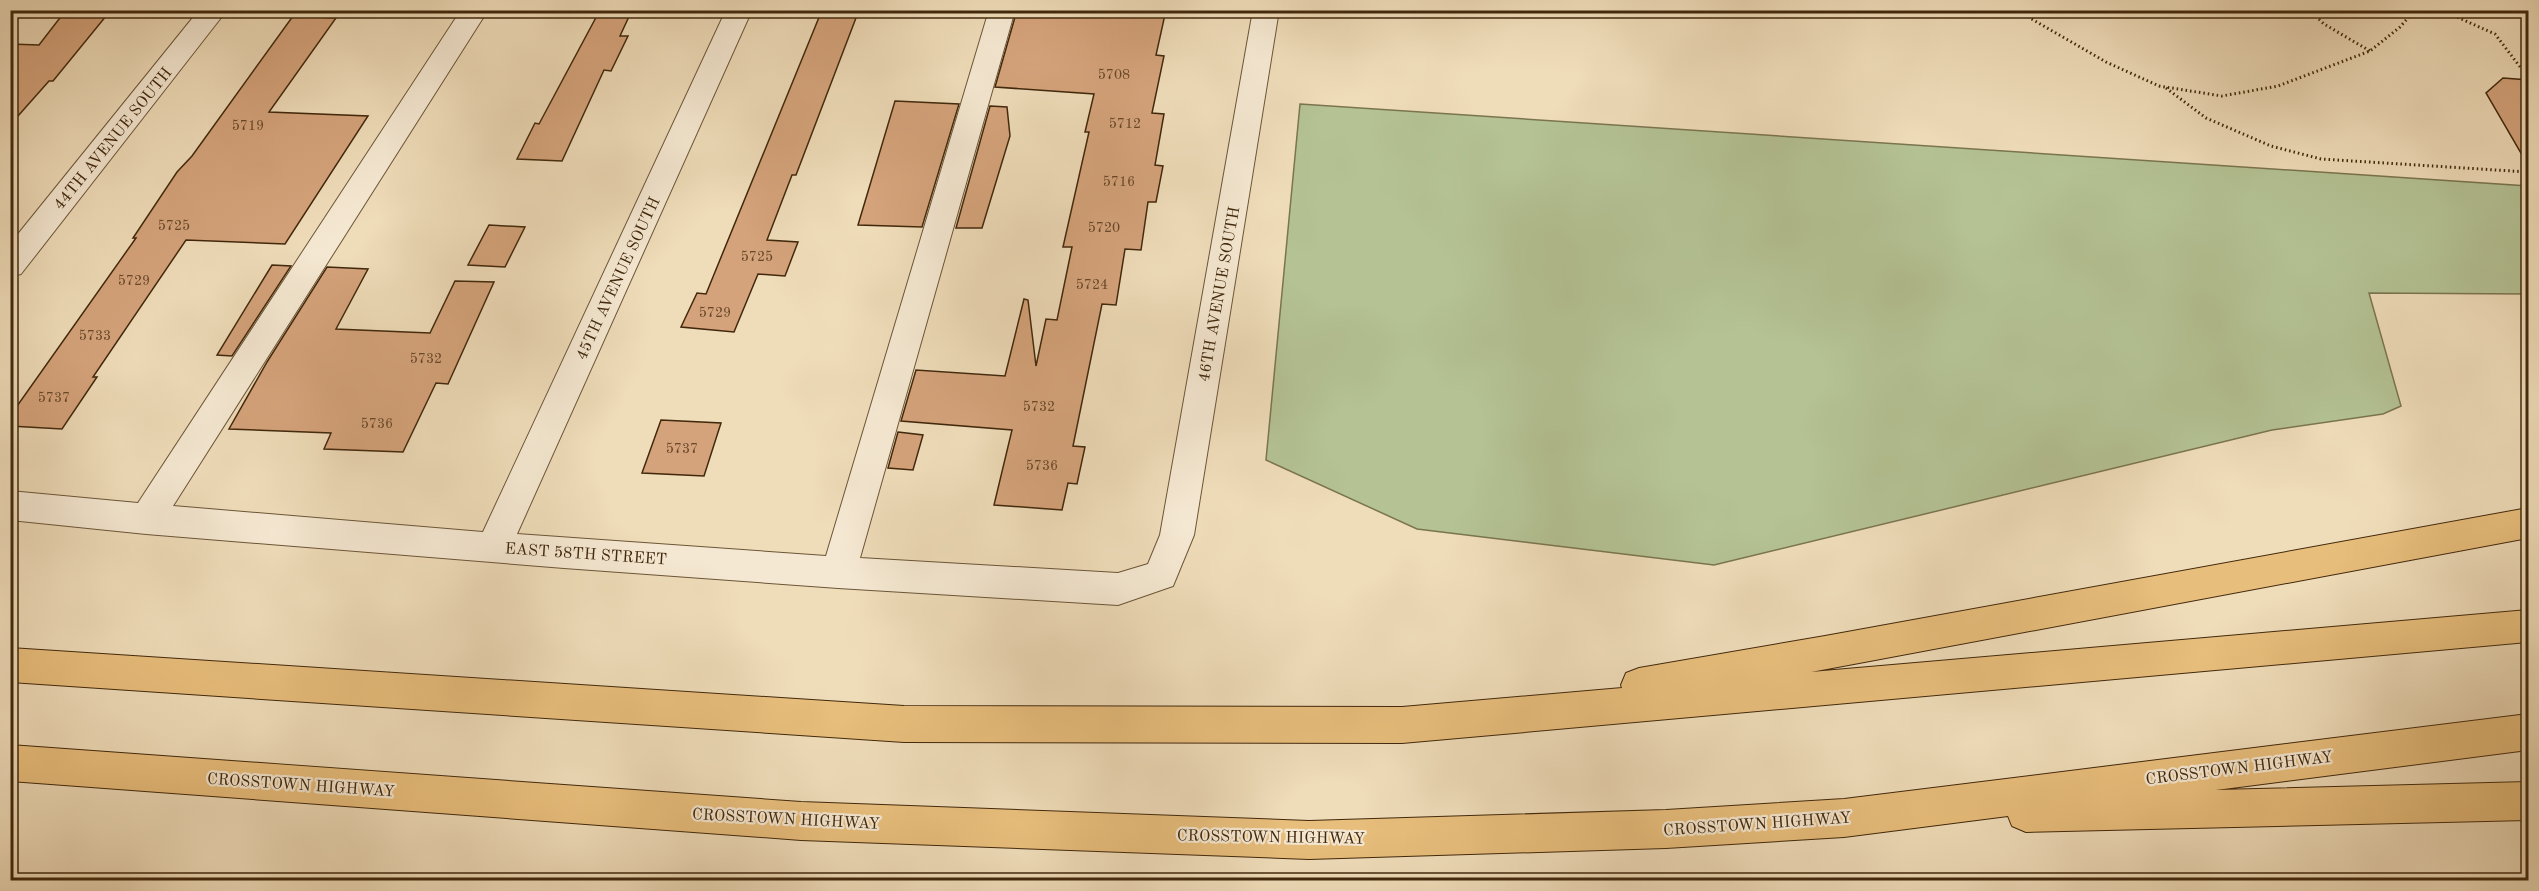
<svg xmlns="http://www.w3.org/2000/svg" width="2539" height="891" viewBox="0 0 2539 891" font-family="'Old Standard TT',serif">
<rect width="100%" height="100%" fill="#efdcb9"/>
<filter id="stains"><feTurbulence type="fractalNoise" baseFrequency=".00333" numOctaves="4"/><feColorMatrix values="0 0 0 0 .2 0 0 0 0 .09 0 0 0 0 .02 0 0 0 .5 -.17"/></filter>
<radialGradient id="worn" r=".72"><stop offset=".6" stop-color="#630" stop-opacity="0"/><stop offset="1" stop-color="#630" stop-opacity=".3"/></radialGradient>
<path fill="#b4c294" stroke="#7a7550" stroke-width="1.5" d="M1300,104L2528,186V294L2369,293L2401,406L2383,414L2272,430L1714,565L1417,529L1266,460Z"/>
<g fill="#d5a37b" stroke="#41280c" stroke-width="1.5">
<path d="M66,10H111L53,81H49L10,125V44L39,45Z"/>
<path d="M600,10H632L620,36H628L611,71L604,70L562,161L517,159L535,123L539,124Z"/>
<path d="M822,10H859L796,175H792L767,240L798,242L785,276L758,274L734,332L681,327L697,293L706,294Z"/>
<path d="M1017,10H1166L1156,55L1164,56L1152,113L1164,114L1155,165L1163,166L1156,202H1148L1141,250L1125,249L1116,305L1102,304L1073,446L1085,447L1077,484L1068,483L1062,510L994,505L1012,430L901,421L916,370L1005,376L1024,299L1028,300L1036,366L1046,319L1057,320L1072,247H1063L1089,132H1085L1094,94L995,87Z"/>
<path d="M293,16L336,18L269,112L368,116L285,244L186,240L93,377H97L62,429L10,426V416L136,238H133L177,172L192,156Z"/>
<path d="M2503,78L2529,80V167L2486,93Z"/>
<path d="M895,101L959,104L922,227L858,225Z"/>
<path d="M990,106L1007,107L1010,136L982,228H956Z"/>
<path d="M489,225L525,227L505,267L468,265Z"/>
<path d="M272,265L291,266L232,356L217,355Z"/>
<path d="M327,267L368,269L336,329L430,333L455,281L494,282L448,384L436,383L403,452L324,449L331,433L229,429L267,362Z"/>
<path d="M661,420L721,423L704,476L642,473Z"/>
<path d="M898,432L923,435L913,470L888,468Z"/>
</g>
<g fill="none" stroke-linecap="round" stroke-linejoin="round">
<g stroke="#6c5537" stroke-width="2">
<g id="minor">
<path d="M199,10H227L21,274L10,277V244Z"/>
<path d="M461,10H488L173,506L483,532L726,10H752L517,534L826,556L989,10H1015L860,558L1118,573L1148,564L1160,535L1253,10H1279L1194,535L1173,586L1118,605L838,588L564,568L146,534L10,520V491L138,503Z"/>
</g>
</g>
<g stroke="#41280c" stroke-width="2">
<g id="highway">
<path d="M2528,508V538L1811,672L2528,610V642L1402,743L904,742L10,682V648L904,706L1402,707L1622,688L1621,685L1626,673L1639,668L1825,636Z"/>
<path d="M2528,714V750L2216,790L2528,782V820L2026,832L2012,826L2008,816L1844,837L1666,848L1309,859L801,840L10,781V745L801,802L1309,821L1666,810L1844,799Z"/>
</g>
</g>
<g stroke="#41280c" stroke-width="3" stroke-dasharray="1.5 3" stroke-linecap="butt">
<path d="M2016,10L2106,62L2159,86L2222,96L2278,86L2370,51L2400,27L2415,10"/>
<path d="M2309,10L2324,24L2370,51"/>
<path d="M2441,10L2495,34L2527,76"/>
<path d="M2166,88L2206,118L2271,146L2321,159L2528,172"/>
</g>
<use href="#minor" fill="#f5e8d2" fill-rule="evenodd"/>
<use href="#highway" fill="#e8be7c" fill-rule="evenodd"/>
</g>
<g text-anchor="middle" stroke-width="4.5" stroke-linejoin="round" paint-order="stroke">
<g font-size="14" fill="#664728">
<text x="1114" y="79">5708</text>
<text x="1125" y="128">5712</text>
<text x="248" y="130">5719</text>
<text x="1119" y="186">5716</text>
<text x="174" y="230">5725</text>
<text x="1104" y="232">5720</text>
<text x="757" y="261">5725</text>
<text x="134" y="285">5729</text>
<text x="1092" y="289">5724</text>
<text x="715" y="317">5729</text>
<text x="95" y="340">5733</text>
<text x="426" y="363">5732</text>
<text x="54" y="402">5737</text>
<text x="1039" y="411">5732</text>
<text x="377" y="428">5736</text>
<text x="682" y="453">5737</text>
<text x="1042" y="470">5736</text>
</g>
<g font-size="16" fill="#41280c" stroke="#f5e8d2">
<text transform="translate(112 138) rotate(-51)" y="6">44TH AVENUE SOUTH</text>
<text transform="translate(617 278) rotate(-65)" y="6">45TH AVENUE SOUTH</text>
<text transform="translate(1218 294) rotate(-80)" y="6">46TH AVENUE SOUTH</text>
<text transform="translate(586 553) rotate(4)" y="6">EAST 58TH STREET</text>
<text transform="translate(2239 767) rotate(-7)" y="6">CROSSTOWN HIGHWAY</text>
<text transform="translate(301 784) rotate(4)" y="6">CROSSTOWN HIGHWAY</text>
<text transform="translate(786 818) rotate(3)" y="6">CROSSTOWN HIGHWAY</text>
<text transform="translate(1757 823) rotate(-4)" y="6">CROSSTOWN HIGHWAY</text>
<text transform="translate(1271 836) rotate(1)" y="6">CROSSTOWN HIGHWAY</text>
</g>
</g>
<rect width="2539" height="891" fill="none" stroke="#efdcb9" stroke-width="36"/>
<rect x="12" y="12" width="2515" height="867" fill="none" stroke="#41280c" stroke-width="3"/>
<rect x="18" y="18" width="2503" height="855" fill="none" stroke="#41280c" stroke-width="1.5"/>
<rect width="100%" height="100%" filter="url(#stains)"/>
<rect width="100%" height="100%" fill="url(#worn)"/>
</svg>
